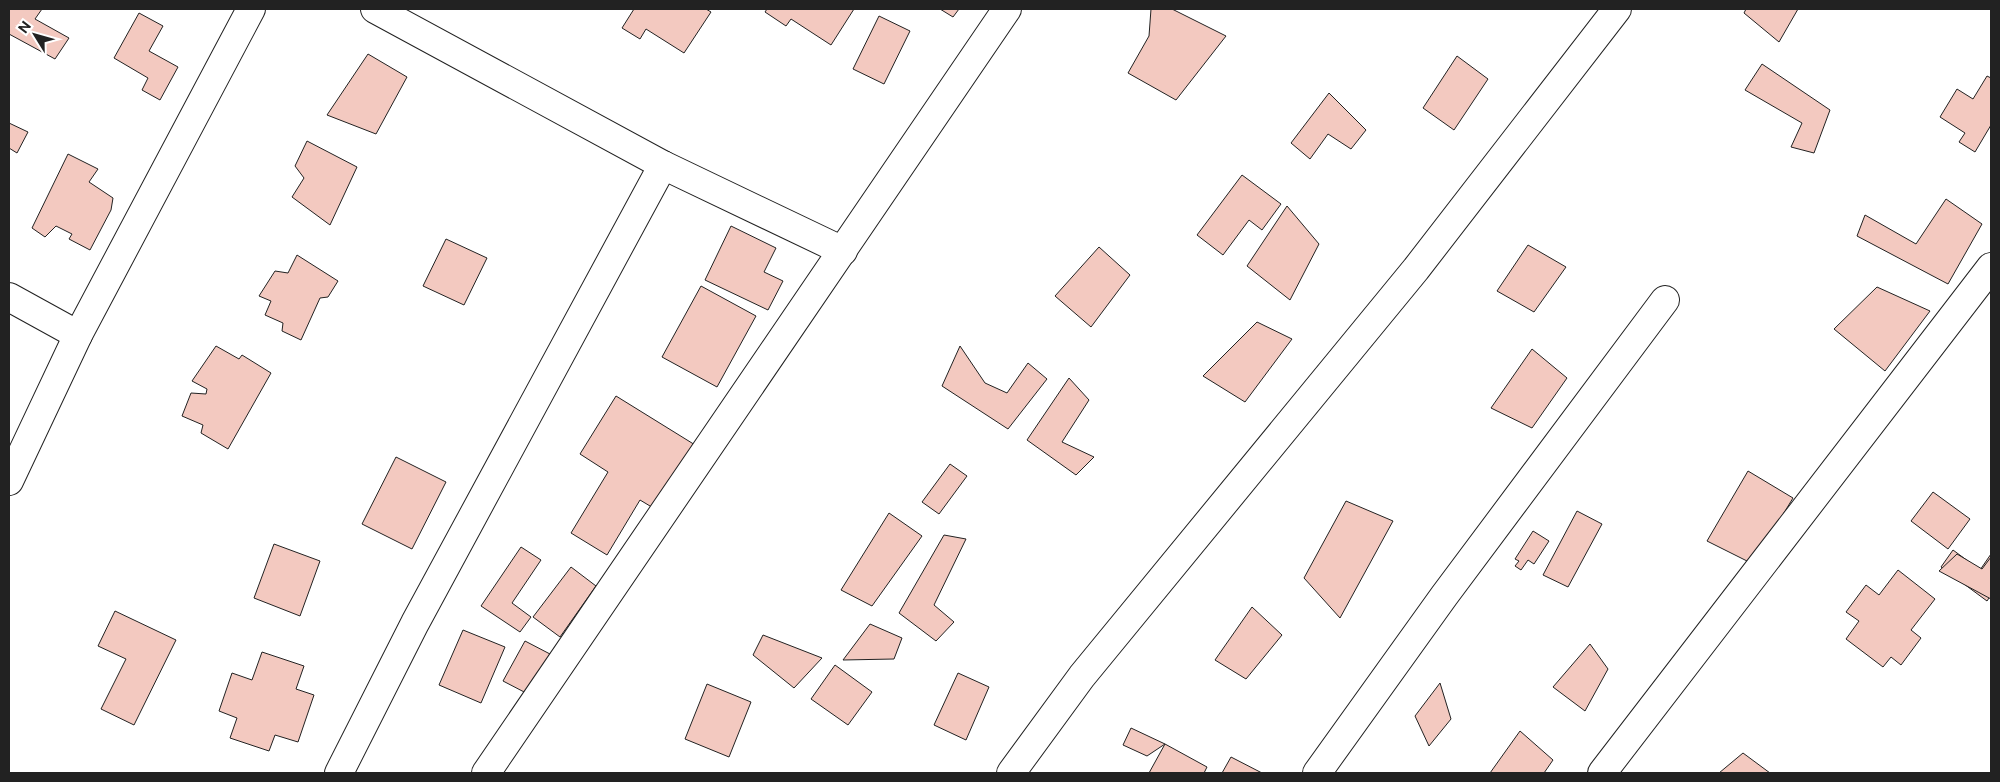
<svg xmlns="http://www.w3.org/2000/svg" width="2000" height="782" viewBox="0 0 2000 782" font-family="'Public Sans',sans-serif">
<rect width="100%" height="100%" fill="#fff"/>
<g fill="#f3c9c0" stroke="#222">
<path d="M9,9H42L35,19L69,38L55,59L9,34Z"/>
<path d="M634,9H706L711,12L684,53L646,29L640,39L622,28Z"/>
<path d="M767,9H854L831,45L791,19L786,26L765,12Z"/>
<path d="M940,9H959L953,17Z"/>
<path d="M1151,9H1172L1226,36L1176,100L1128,73L1149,36Z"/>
<path d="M1746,9H1798L1779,42L1744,13Z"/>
<path d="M139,13L163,26L149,51L178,67L160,100L142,90L148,78L114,58Z"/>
<path d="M879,16L910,31L884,84L853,69Z"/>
<path d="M368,54L407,77L376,134L327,115Z"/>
<path d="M1457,56L1488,79L1454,130L1423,108Z"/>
<path d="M1762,64L1830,110L1814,153L1791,147L1802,123L1745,90Z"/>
<path d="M1987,76L1991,78V125L1975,152L1959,142L1965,133L1940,117L1957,89L1973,99Z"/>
<path d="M1329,93L1366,130L1351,149L1328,134L1310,159L1291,143Z"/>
<path d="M9,123L28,132L17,153L9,148Z"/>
<path d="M307,141L357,167L330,225L292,197L304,178L295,166Z"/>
<path d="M68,154L98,169L89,182L113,198L111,210L90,250L69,239L72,234L56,226L45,237L32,228Z"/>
<path d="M1242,175L1281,204L1262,230L1249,220L1223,255L1197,235Z"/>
<path d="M1946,199L1982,224L1948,284L1857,236L1865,215L1916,244Z"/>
<path d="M1287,206L1319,244L1290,300L1247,266Z"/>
<path d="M731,226L776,248L764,272L783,281L768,310L705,280Z"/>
<path d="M446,239L487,258L464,305L423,286Z"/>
<path d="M1528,245L1566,267L1534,312L1497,291Z"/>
<path d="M1099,247L1130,275L1091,327L1055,296Z"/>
<path d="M297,255L338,281L328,297L320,298L301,340L282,331L283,323L265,315L271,301L259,296L275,271L288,273Z"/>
<path d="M701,286L756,316L717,387L662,357Z"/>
<path d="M1877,287L1930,311L1885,371L1834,329Z"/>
<path d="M1257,322L1292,339L1245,402L1203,376Z"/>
<path d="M216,346L239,359L242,355L271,373L228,449L201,433L203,425L182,416L191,393L206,394L207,389L192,381Z"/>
<path d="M960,346L985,383L1007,393L1028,363L1047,379L1008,429L942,386Z"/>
<path d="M1532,349L1567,378L1532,428L1491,408Z"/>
<path d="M1069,378L1089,400L1062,442L1094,457L1076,475L1027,440Z"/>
<path d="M616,396L700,448L660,512L640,500L607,555L571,533L608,472L580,454Z"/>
<path d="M396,457L446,482L412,549L362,524Z"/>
<path d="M950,464L967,476L939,514L922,502Z"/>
<path d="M1748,471L1793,498L1753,564L1707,541Z"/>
<path d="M1933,492L1970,519L1948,549L1911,521Z"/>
<path d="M1346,501L1393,521L1340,618L1304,578Z"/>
<path d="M1577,511L1602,524L1568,587L1543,575Z"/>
<path d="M889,513L922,536L872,606L841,590Z"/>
<path d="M1533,531L1549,541L1534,564L1528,560L1521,570L1515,566L1519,561L1515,559Z"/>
<path d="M944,535L966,539L934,605L954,622L936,641L899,613Z"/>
<path d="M274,544L320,561L300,616L254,598Z"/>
<path d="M521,547L541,560L512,603L531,617L520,632L481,606Z"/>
<path d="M1953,550L1980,570L1991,554V595L1987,601L1941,567Z"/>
<path d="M1957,554L1982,569L1991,557V599L1939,571Z"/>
<path d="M571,567L596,586L560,637L533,617Z"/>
<path d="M1898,570L1935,599L1911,630L1921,638L1901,665L1891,657L1883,667L1846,639L1859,621L1846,612L1866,585L1879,595Z"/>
<path d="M1252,607L1282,635L1246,679L1215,660Z"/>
<path d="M115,611L176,640L134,725L101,709L126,659L98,646Z"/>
<path d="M870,624L902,638L894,659L843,660Z"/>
<path d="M463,630L505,647L481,703L439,685Z"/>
<path d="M763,635L822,658L794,688L753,655Z"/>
<path d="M525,641L550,654L528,694L503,681Z"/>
<path d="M1590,644L1608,669L1585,711L1553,687Z"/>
<path d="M262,652L304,666L296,689L314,695L298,742L275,735L269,751L230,738L237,718L219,711L232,673L252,680Z"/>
<path d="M835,665L872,692L848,725L811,699Z"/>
<path d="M958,673L989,687L966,740L934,725Z"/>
<path d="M1440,683L1451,719L1429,746L1415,716Z"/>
<path d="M707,684L751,702L729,757L685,739Z"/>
<path d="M1131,728L1165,744L1147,756L1123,745Z"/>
<path d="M1520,731L1553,760L1544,773H1490Z"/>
<path d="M1165,744L1207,767L1204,773H1149Z"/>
<path d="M1743,753L1770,773H1719Z"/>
<path d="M1231,757L1262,773H1222Z"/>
</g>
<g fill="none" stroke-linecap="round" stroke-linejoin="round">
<g stroke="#222" stroke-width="30">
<g id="minor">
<path d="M375,9L663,165L843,251"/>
<path d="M9,297L78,335"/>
<path d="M9,481L78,335L251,9"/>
<path d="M339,773L415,623L663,165"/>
<path d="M486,773L1007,9"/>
<path d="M1011,773L1082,676L1416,269L1617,9"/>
<path d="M1317,773L1444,596L1665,300"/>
<path d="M1602,773L1991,267"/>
</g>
</g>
<use href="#minor" stroke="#fff" stroke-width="28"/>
</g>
<rect width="2000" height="782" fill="none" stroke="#222222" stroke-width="20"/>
<g transform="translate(35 35) rotate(307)" stroke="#ffffff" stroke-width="4" paint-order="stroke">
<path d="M0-4L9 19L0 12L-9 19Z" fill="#222222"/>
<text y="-8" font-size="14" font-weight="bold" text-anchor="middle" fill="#222222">N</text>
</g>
</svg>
